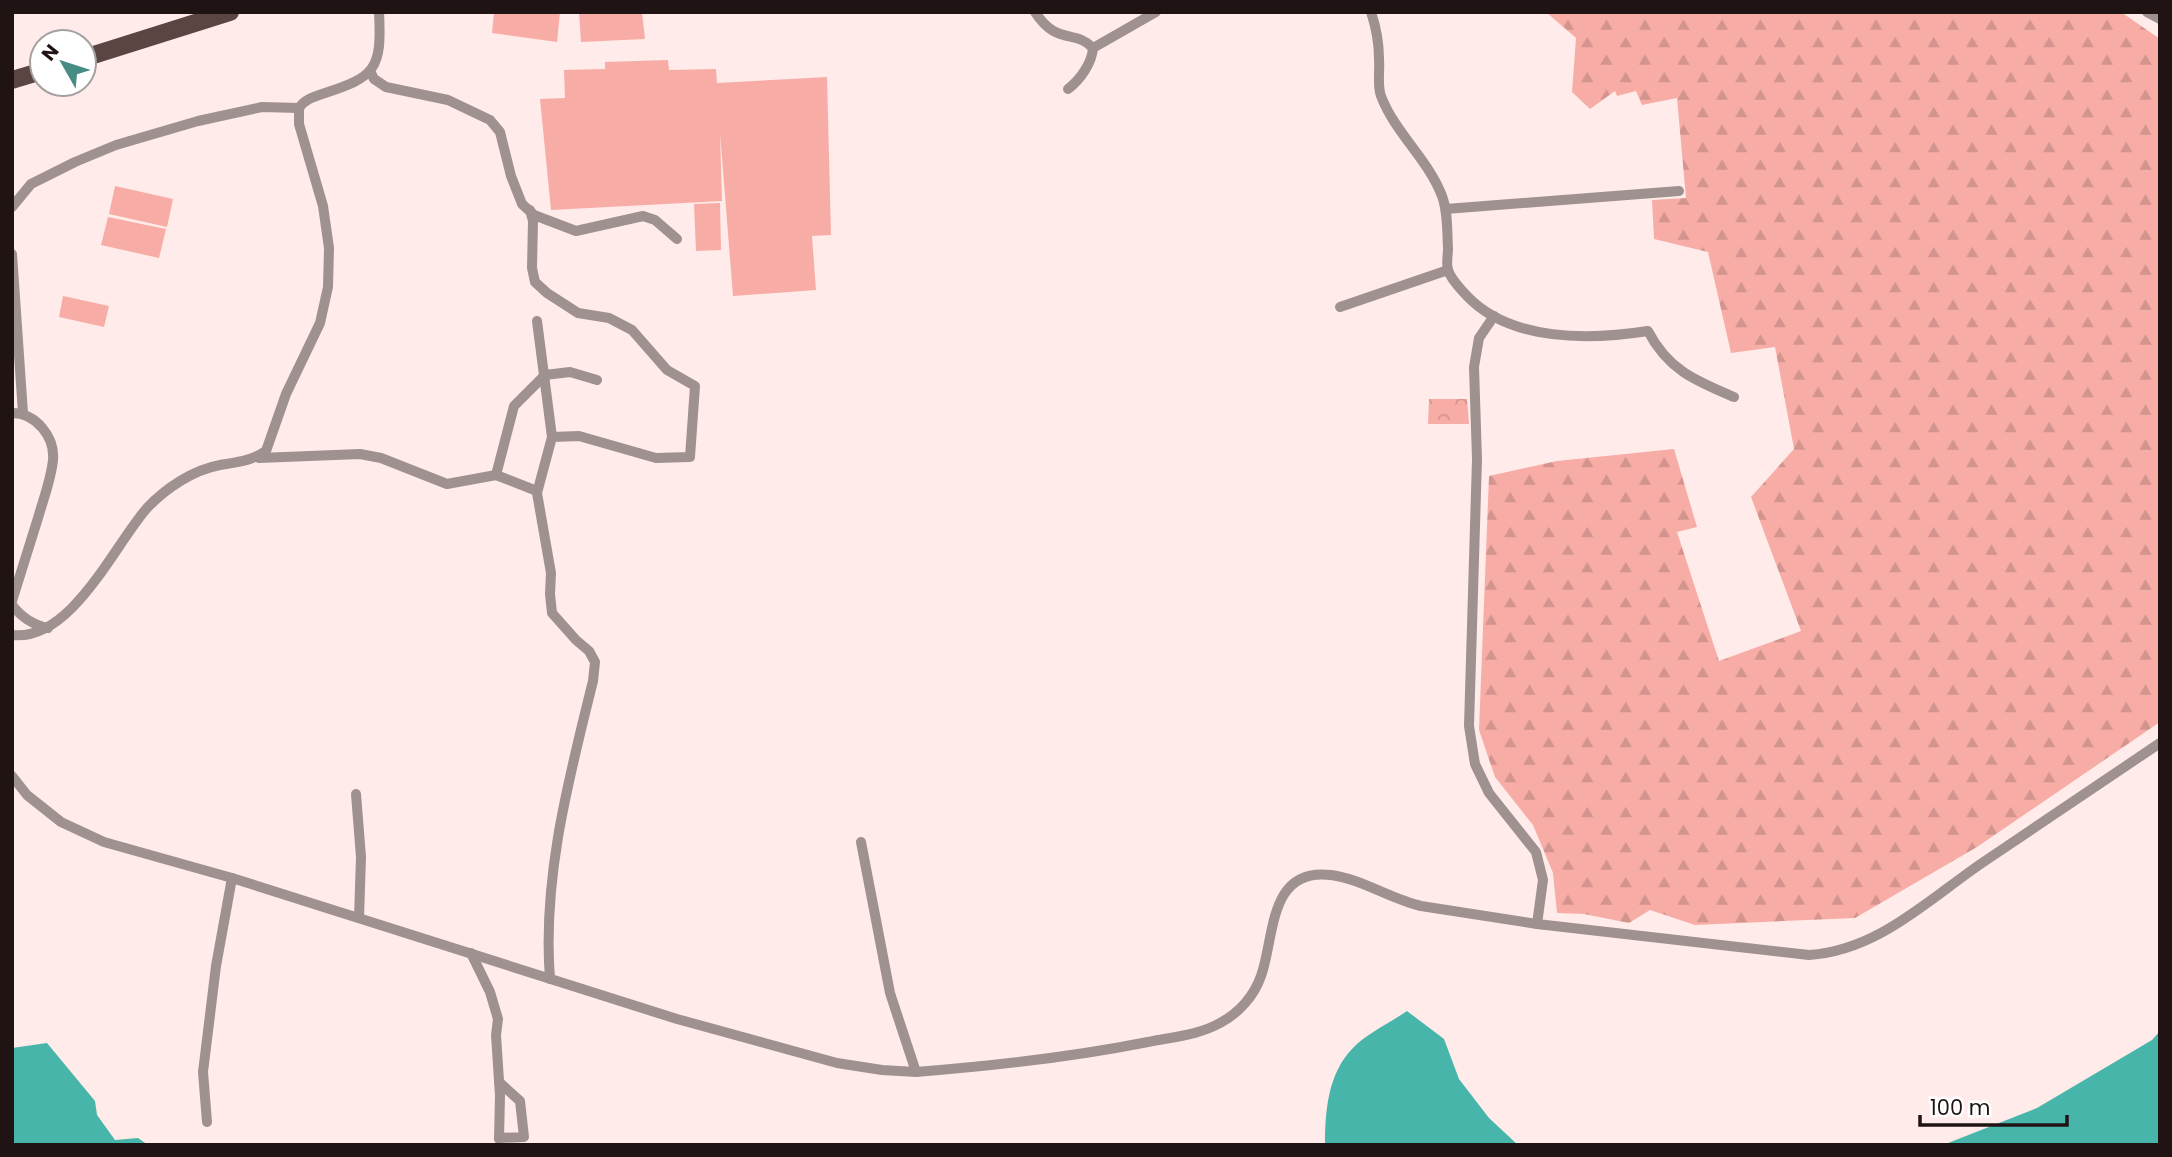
<svg xmlns="http://www.w3.org/2000/svg" width="2172" height="1157" viewBox="0 0 2172 1157" font-family="Poppins,sans-serif">
<defs>
<pattern id="forest-firs" width="22" height="20" patternUnits="userSpaceOnUse" patternTransform="scale(1.75)"><rect width="22" height="20" fill="#f7ada6"/><path d="M5 1l3.5 6h-7zM16 11l3.5 6h-7z" fill="#d3948e"/></pattern>
<pattern id="park-crowns" width="20" height="18" patternUnits="userSpaceOnUse" patternTransform="scale(1.75)"><rect width="20" height="18" fill="#f7ada6"/><path d="M2 6a3 3 0 1 1 6 0M12 15a3 3 0 1 1 6 0" fill="none" stroke="#d3948e"/></pattern>
</defs>
<rect width="100%" height="100%" fill="#ffebe9"/>
<path fill="url(#forest-firs)" d="M1546,12H2121L2160,39V722L1977,847L1855,918L1695,925L1650,910L1629,923L1584,914L1557,913L1553,873L1533,825L1495,777L1479,730L1489,476L1557,461L1674,449L1697,527L1677,532L1719,661L1801,631L1751,497L1794,449L1775,347L1731,353L1708,252L1654,239L1652,200L1686,198L1677,98L1642,105L1636,91L1617,96L1615,91L1590,109L1572,92L1576,38Z"/>
<path fill="url(#park-crowns)" d="M1429,399H1467L1469,424H1428Z"/>
<g fill="#f7ada6">
<path d="M494,12H560L557,42L492,33Z"/>
<path d="M579,12H642L645,39L581,42Z"/>
<path d="M668,60L669,70L716,69L717,83L827,77L831,235L812,236L816,290L733,296L720,133L722,201L551,210L540,99L565,98L564,70L605,69V62Z"/>
<path d="M115,186L173,199L167,227L109,214Z"/>
<path d="M720,203L721,250L696,251L694,204Z"/>
<path d="M108,217L166,229L159,258L101,245Z"/>
<path d="M63,296L109,306L104,327L59,317Z"/>
</g>
<g fill="#48b5aa">
<path d="M1407,1011L1444,1039L1459,1079L1489,1118L1518,1145H1325C1325,1111 1328,1073 1353,1048C1366,1034 1391,1022 1407,1011Z"/>
<path d="M2160,1031V1145H1943L2037,1108L2152,1040Z"/>
<path d="M47,1043L95,1101L97,1115L115,1140L138,1138L148,1145H12V1048Z"/>
</g>
<g fill="none" stroke-linecap="round" stroke-linejoin="round">
<g stroke="#9f9190" stroke-width="10">
<path d="M1035,12C1057,46 1075,29 1093,48C1092,63 1080,80 1068,89"/>
<path d="M1371,12C1376,27 1379,44 1379,59C1380,71 1377,86 1381,96C1395,133 1428,159 1442,196C1448,212 1447,231 1448,249C1448,255 1446,264 1448,270C1451,280 1460,288 1467,296C1511,342 1590,340 1648,331C1668,370 1696,381 1734,397"/>
<path d="M2147,12L2160,19"/>
<path d="M1093,48L1156,12"/>
<path d="M370,71L374,79L386,87L448,100L490,120L500,132L511,176L522,204L534,215L576,231L643,216L655,220L677,239"/>
<path d="M12,207L31,184L75,162L116,145L198,121L262,107L299,108"/>
<path d="M1446,209L1679,191"/>
<path d="M530,210L533,221L532,268L535,282L547,293L578,313L609,318L632,330L667,370L695,386L690,457L656,458L579,436L552,437L537,493L551,573L550,594L552,613L576,640L589,651L595,662L593,681C569,778 542,878 550,979"/>
<path d="M12,254L23,413"/>
<path d="M1340,307L1448,270"/>
<path d="M1494,316L1479,338L1474,367L1477,459L1469,726L1475,764L1489,793L1536,852L1543,880L1537,924"/>
<path d="M537,321L552,437"/>
<path d="M12,413C36,413 55,437 53,460C51,480 43,500 38,518C29,546 21,573 12,601"/>
<path d="M259,458L360,454L381,458L447,484L496,475L537,491"/>
<path d="M496,475L514,406L545,375L570,372L597,380"/>
<path d="M12,605C22,618 33,625 48,628"/>
<path d="M12,635C71,642 113,547 147,508C166,488 193,470 220,465C238,462 251,461 266,451L286,394L320,323L328,287L329,248L323,206L299,124V108C304,100 313,97 322,94C376,77 382,69 379,12"/>
<path d="M12,776L27,795L61,822L104,842L232,878L677,1019L837,1063L882,1070L916,1072C993,1066 1072,1057 1148,1042C1172,1037 1199,1035 1220,1023C1239,1013 1254,996 1261,976C1275,937 1268,867 1331,875C1362,879 1390,899 1421,906L1537,924L1809,955C1877,951 1928,900 1982,863C2041,823 2100,783 2160,743"/>
<path d="M356,794L361,857L359,918"/>
<path d="M861,842L890,993L916,1072"/>
<path d="M471,953L490,992L498,1019L496,1035L500,1096L499,1139"/>
<path d="M499,1082L520,1101L524,1137L499,1138"/>
<path d="M207,1122L203,1072L216,966L232,878"/>
</g>
<g stroke="#5b4543" stroke-width="18">
<path d="M84,58L230,12"/>
<path d="M12,80L42,71"/>
</g>
</g>
<rect width="2172" height="1157" fill="none" stroke="#1f1413" stroke-width="28"/>
<g transform="translate(63 63) rotate(309)"><circle r="33" fill="#ffffff" stroke="#a5a1a1" stroke-width="2"/>
<path d="M0-5L12 26L0 18L-12 26Z" fill="#468c85"/>
<text y="-10" font-size="19" font-weight="bold" text-anchor="middle" fill="#1f1413">N</text>
</g>
<path d="M1920 1115v10h147v-10" fill="none" stroke="#1f1413" stroke-width="3.5"/>
<text x="1930" y="1115" font-size="21" fill="#1f1413" stroke="#ffffff" stroke-width="5" paint-order="stroke">100 m</text>
</svg>
